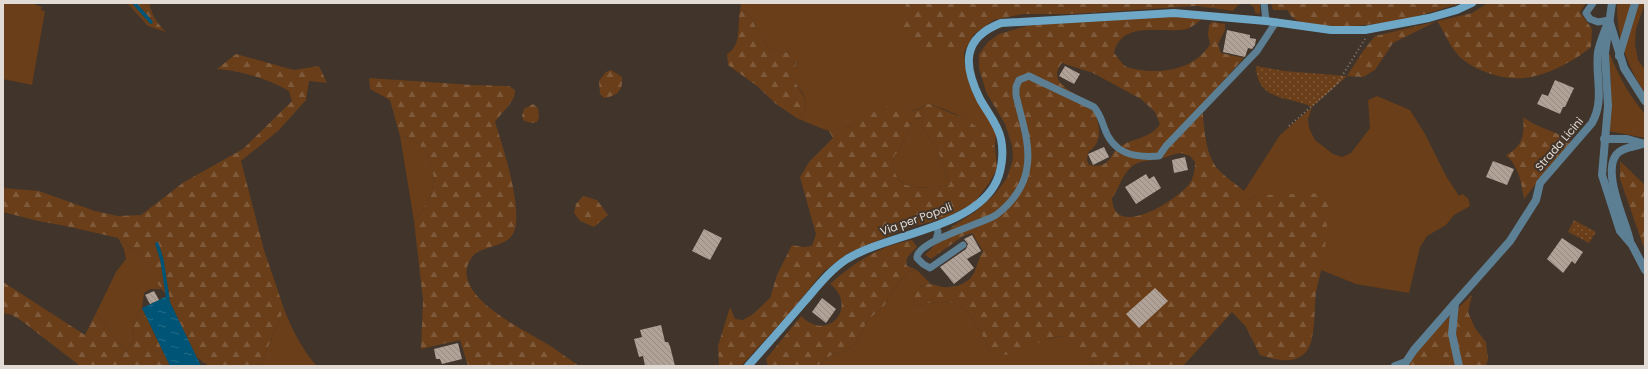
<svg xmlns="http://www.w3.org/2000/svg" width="1648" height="369" viewBox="0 0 1648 369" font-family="Poppins,sans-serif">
<defs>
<pattern id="forest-firs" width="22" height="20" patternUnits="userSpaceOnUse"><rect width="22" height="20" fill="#693e19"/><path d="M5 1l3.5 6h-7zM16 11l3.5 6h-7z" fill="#7e593a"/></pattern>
<pattern id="park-dots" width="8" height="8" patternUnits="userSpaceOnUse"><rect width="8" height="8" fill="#693e19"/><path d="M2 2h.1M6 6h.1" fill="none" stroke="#7e593a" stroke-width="1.8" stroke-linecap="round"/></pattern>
<pattern id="water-ripples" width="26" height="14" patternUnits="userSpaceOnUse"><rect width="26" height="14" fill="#005475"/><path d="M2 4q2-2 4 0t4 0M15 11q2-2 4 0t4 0" fill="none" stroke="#256c88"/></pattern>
<pattern id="building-back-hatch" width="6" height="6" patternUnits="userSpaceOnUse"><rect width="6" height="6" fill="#b1a298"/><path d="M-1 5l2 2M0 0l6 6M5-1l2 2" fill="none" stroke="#968a82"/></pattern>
</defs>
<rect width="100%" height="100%" fill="#40342b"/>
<g fill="#693e19">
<path d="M3,3H31L42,7L41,10L45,11L32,85L3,79Z"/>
<path d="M741,3H906L904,15L945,52H964L965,65L996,131L995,147C975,120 958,114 927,103C917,114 904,110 891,106C874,114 849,130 830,131C826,131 805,121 798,119C820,97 789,86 793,71C794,68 796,65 798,62L790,53L771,50L763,40L748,13L740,10Z"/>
<path d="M1215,3H1260V14L1255,13L1254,7L1247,3L1238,5L1233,11L1212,8Z"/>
<path d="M1617,3H1645L1636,29L1635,44L1638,60L1645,70V93C1627,66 1616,35 1617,3Z"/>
<path d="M1610,54C1619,77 1629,95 1645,114V138L1609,131L1611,82L1608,56Z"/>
<path d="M1377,96L1410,110L1425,134L1446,176L1459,196L1462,194L1468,198L1470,206L1454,215L1446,225L1427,236L1420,247L1409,293L1356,284L1321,270L1326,230L1259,195L1244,201V191L1280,135L1312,107L1308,119L1309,128L1315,140L1333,154L1342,157L1351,153L1370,128L1368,100Z"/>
<path d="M923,118L922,127L938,150L950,185C934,187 901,194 895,172C893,168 894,161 894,156C905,146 905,133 913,120Z"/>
<path d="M400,136C424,139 436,163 433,185C431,199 423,211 414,221Z"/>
<path d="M118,238L139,254L161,289H150L144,293L142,308L133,322L134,340L126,352L96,313L116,272L126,259L124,249Z"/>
<path d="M917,270L930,283L921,286L913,299L916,305C928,304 944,299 956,304C973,311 984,340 993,356C1006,352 1058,333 1067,337C1080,342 1087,355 1094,366H817L833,354L846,351L855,344L868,320L884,306L895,287L907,272Z"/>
<path d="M284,309C292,329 301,348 316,365L315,366H260Z"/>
<path d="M1433,353H1441L1448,366H1412Z"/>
</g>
<g fill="url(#forest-firs)" fill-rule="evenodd">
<path d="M127,3H149C152,16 157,23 166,32L148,26Z"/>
<path d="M906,3H1215L1212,8L1196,6L1072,14H1023L994,20L974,34L964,52C943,52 910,54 903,28C901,20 905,10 906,3Z"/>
<path d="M1271,3H1461C1416,18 1367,30 1319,25C1311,24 1299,23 1292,17C1290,15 1289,12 1287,10H1273Z"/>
<path d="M1488,3H1586L1580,12L1592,29L1591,47C1573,62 1548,75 1525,78C1505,81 1471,70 1458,55C1449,45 1444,31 1437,21L1393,43L1375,70L1363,77L1347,76L1363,51L1375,36L1472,13Z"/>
<path d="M740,10L748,13L763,40L771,50L790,53L798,57C798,64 792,69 793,75C796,92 817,100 798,119L776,104L757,86L728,65L727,54C742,46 737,25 740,10Z"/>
<path d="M1168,16L1203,18C1199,21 1193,27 1187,29C1164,34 1122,19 1114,53C1118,57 1122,65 1127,67C1155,76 1195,71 1210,44L1208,35L1209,25L1212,22L1225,24V30L1218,44L1221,53L1244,58L1202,104C1204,123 1204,147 1214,164C1221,175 1234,182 1244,191V201L1259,195L1329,193C1327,216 1327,240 1323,262C1321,272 1318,282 1316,292C1314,308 1316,335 1308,349C1298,366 1275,360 1260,355L1246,327L1232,312L1183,366H1094C1067,322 1057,336 1018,352C1011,355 1001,355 993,356C984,340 973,311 956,304C944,299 928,304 916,305L913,299C915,295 918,288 922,286C930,281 935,286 943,287C951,288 960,286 967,281C976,276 977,260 983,251L972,233L963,236L931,259L925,255L953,226L975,212L995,194L1007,178L1013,159L1012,145L1005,124L986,92L979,68V54L988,42L999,34L1030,25ZM1062,63L1093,73L1141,99L1155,112L1160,124C1149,140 1133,137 1118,148C1112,152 1112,160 1104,164C1100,166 1094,166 1089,165L1087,161L1088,152C1106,141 1098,120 1092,104C1079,94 1044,84 1062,63ZM1181,153L1190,156L1195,162C1195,169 1194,177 1190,183C1178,200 1113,241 1112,198C1118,190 1120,181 1126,173C1136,159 1145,162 1160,159C1167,157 1173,154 1181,153Z"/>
<path d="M236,54L294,70L319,66L327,83L309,81L306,100L278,131L241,161L264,250L284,309L260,366H209L196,357L167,296L156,282L139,254L118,238L66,226L38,221L3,212V188L39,191L95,211L118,216L141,215L184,182L243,149L292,101L289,91C267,79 243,71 217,69Z"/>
<path d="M611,70L622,77C623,91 617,96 604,98L600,94L599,81L606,72Z"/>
<path d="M369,78L473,85L509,86L515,90C515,103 502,111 495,122C502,144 525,213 513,234C505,248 480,246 472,257C446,293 521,328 544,342C556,349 567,358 579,366H468L460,340L421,349L423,300L414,221C423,211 431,199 433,185C436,163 424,139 400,136L390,100L370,89Z"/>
<path d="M927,103L968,120L985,134L995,147L997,169L989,183L974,203L947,217L908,228L848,253L823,272L787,316L741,366H719L718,346L730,307L735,319L743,320L753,314L770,298L777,275L792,245L803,247L812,246L816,234L800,177L809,162L833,138L829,131C835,130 842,129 848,127C862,121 874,108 890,106C902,104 913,119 927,103ZM922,118V127L938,150L950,185C933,187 901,194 895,172C893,168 894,161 894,156C905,146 905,133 913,120Z"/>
<path d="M533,104L538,108L539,117L537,122L532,123L524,121L522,116L524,109Z"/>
<path d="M1523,117C1538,129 1557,131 1573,142L1550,166L1524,199C1521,181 1519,167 1506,155C1522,147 1525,135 1523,117Z"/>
<path d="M1620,161L1645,185L1644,248L1620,179Z"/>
<path d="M583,196L597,200L608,215L594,227L580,221L574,213L576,204Z"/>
<path d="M912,240L917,247C911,254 904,257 907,266L917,270L907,272L895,287L884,306L868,320L855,344L846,351L833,354L817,366H768L766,359L801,316C830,344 858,305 830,284C855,262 879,246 912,240Z"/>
<path d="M3,282L85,335L96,313L126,352L134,340L133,322L142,308L170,366H80L22,321L12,315L3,313Z"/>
<path d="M1472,295L1468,312L1475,328L1486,342L1488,359L1486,366H1448L1441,353H1433L1413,366H1395C1424,346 1446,318 1472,295Z"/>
</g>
<g fill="url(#park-dots)">
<path d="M1256,66L1285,71L1347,76L1312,107C1289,96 1257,102 1256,66Z"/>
<path d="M1574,220L1596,232L1589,243L1568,232Z"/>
</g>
<path fill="url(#water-ripples)" d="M167,296L201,366H170L142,308Z"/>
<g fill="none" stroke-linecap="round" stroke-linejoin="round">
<g stroke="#005475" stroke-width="3.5">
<path d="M134,3L151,22"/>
<path d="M157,244L162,260L168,300"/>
</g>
</g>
<g fill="url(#building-back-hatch)">
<path d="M1227,30L1250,35V38L1256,39L1255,45L1252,49L1248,48L1245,57L1223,52Z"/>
<path d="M1065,66L1080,74L1074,84L1059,76Z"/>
<path d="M1555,80L1574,88L1565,107H1563L1560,114L1537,104L1542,94L1548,96Z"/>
<path d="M1104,147L1109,157L1093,165L1088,154Z"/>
<path d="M1185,157L1188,170L1174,173L1172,160Z"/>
<path d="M1493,161L1514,169L1507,185L1486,177Z"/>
<path d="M1146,174L1149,179L1154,176L1161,188L1136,204L1125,187Z"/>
<path d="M704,229L722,238L710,260L692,251Z"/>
<path d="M972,235L981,251L967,259L974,268L954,284L940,267L966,249L968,244L964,239Z"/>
<path d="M1562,238L1583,252L1575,264L1572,261L1563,273L1547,259Z"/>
<path d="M1155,288L1168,301L1139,328L1126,314Z"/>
<path d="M154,291L159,300L150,304L145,295Z"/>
<path d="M822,298L836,309L826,323L812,312Z"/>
<path d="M661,325L665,342H668L670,346L675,366H645L643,356L639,357L634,339L642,337L640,330Z"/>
<path d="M458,343L462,359L442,364L440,359H436L434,349Z"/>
</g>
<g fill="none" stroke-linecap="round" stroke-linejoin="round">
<path stroke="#877d75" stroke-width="2" stroke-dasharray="1 3" stroke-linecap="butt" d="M1289,126L1337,84L1365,39"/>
<g stroke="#5c7f93" stroke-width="7">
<path d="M1264,3L1266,21"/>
<path d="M1593,3L1586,13L1590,19L1598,22L1609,20"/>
<path d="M936,225L938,232L936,240"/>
<path d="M963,245L930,268L923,264L917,258C916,241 982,224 996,215C1011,204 1025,186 1027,167C1031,144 1021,118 1016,95V87L1019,80L1029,76L1035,79L1094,107C1100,114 1101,119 1104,127C1113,154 1134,158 1159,156L1166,146L1257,51L1276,22"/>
</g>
<g stroke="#5c7f93" stroke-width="8">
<path d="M1619,56L1635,3"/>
<path d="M1395,366L1406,362L1414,350L1455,303"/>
<path d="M1459,366L1452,334L1455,303L1510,241L1536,200L1540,183L1592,123C1605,100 1595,76 1598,52C1600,42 1604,33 1607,25"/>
</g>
<g stroke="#5c7f93" stroke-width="8">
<path d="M1612,3L1605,53L1608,106L1602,175L1620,231L1632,245L1645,270"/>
<path d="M1610,23L1624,68L1645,101"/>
<path d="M1604,139H1627L1645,144"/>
<path d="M1630,241C1626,221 1599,168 1619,152C1625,147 1635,147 1642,144"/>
</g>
<path stroke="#6fa7c6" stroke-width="8" d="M748,366C767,345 786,323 804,302C817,287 830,270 847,259C888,234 968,229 994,186C1002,173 1004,153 1001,139C998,124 987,112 980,99C963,65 962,38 1001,23L1174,13L1266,21L1331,30H1365L1429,18L1457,10L1472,3"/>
</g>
<g text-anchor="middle" stroke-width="4" stroke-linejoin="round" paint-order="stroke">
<g font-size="11" fill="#e2dbd5" stroke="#40342b">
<text transform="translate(1559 144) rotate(-49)" y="4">Strada Licini</text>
<text transform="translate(916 219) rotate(-20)" y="4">Via per Popoli</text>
</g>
</g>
<rect width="1648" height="369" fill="none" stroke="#e2dbd5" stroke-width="8"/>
</svg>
